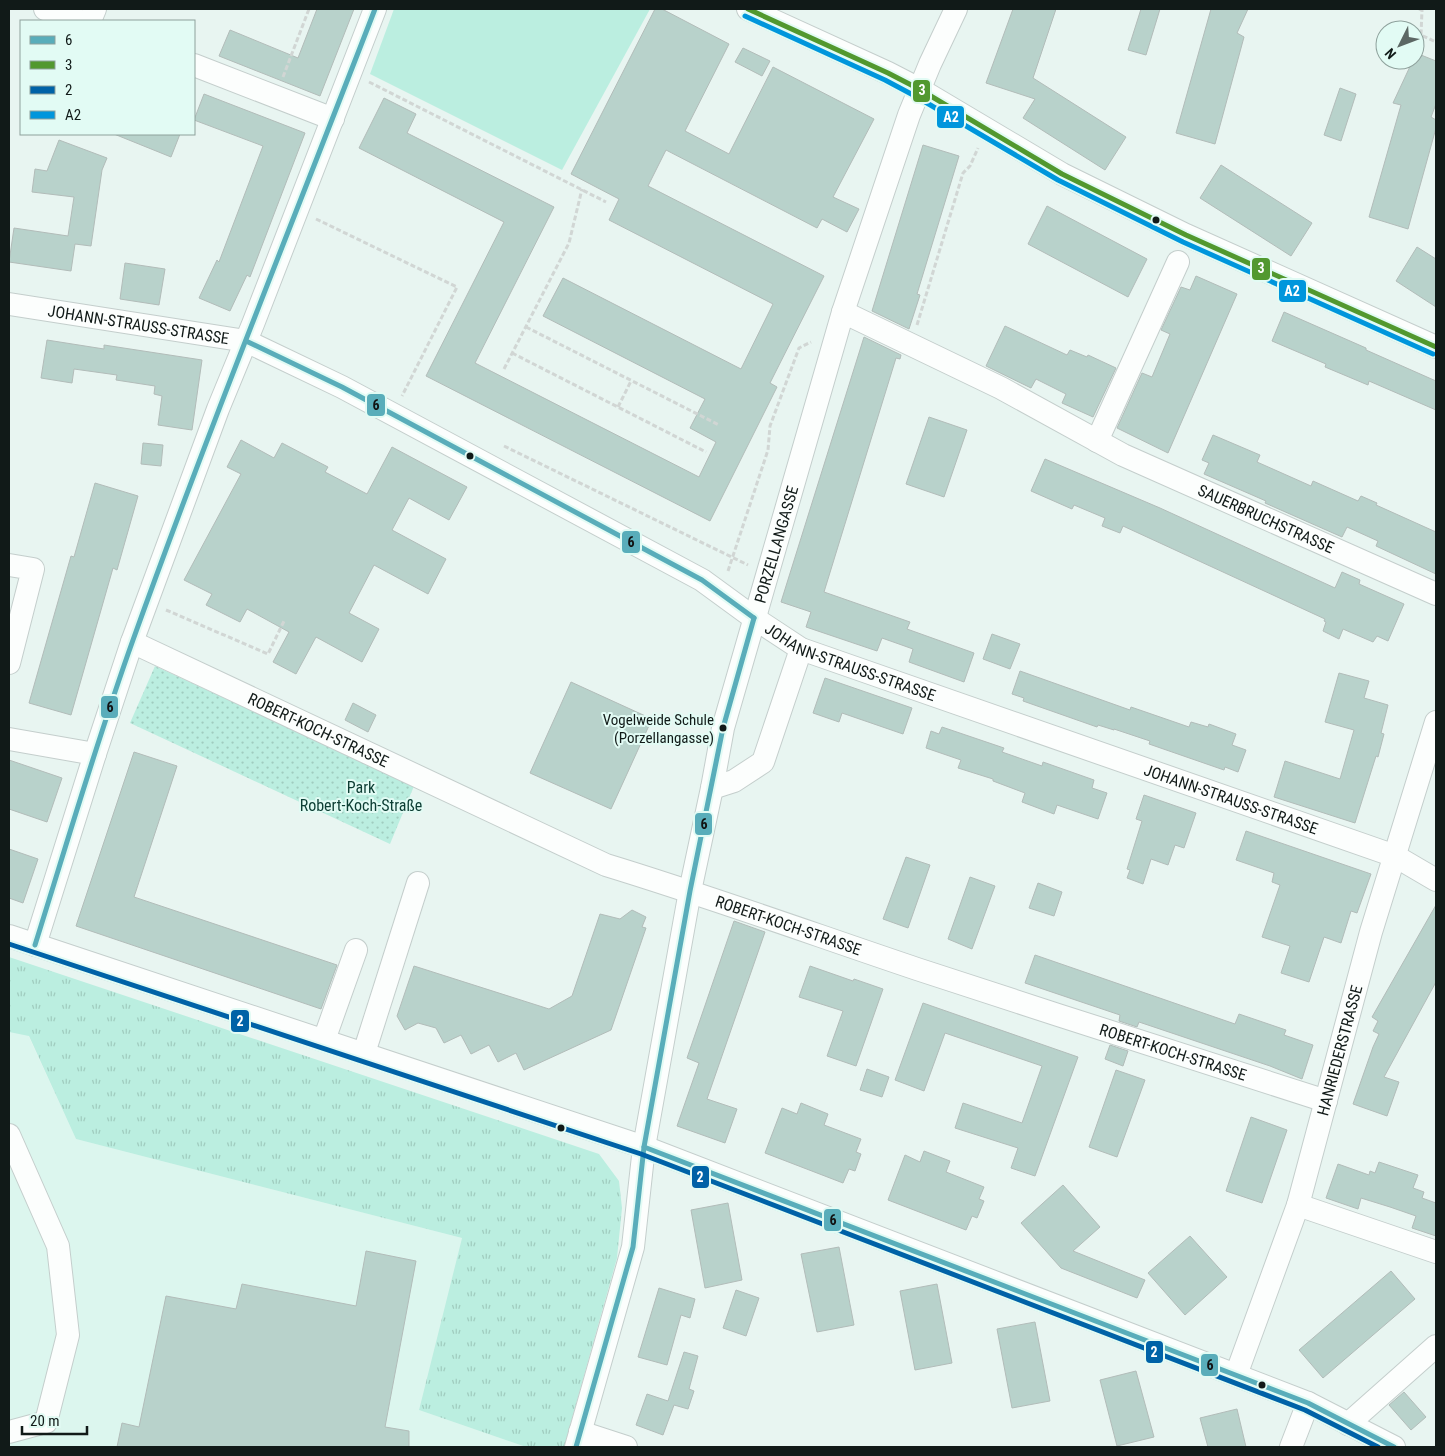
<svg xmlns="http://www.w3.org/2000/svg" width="1445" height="1456" viewBox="0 0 1445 1456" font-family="'Roboto Condensed',sans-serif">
<defs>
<pattern id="grass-tufts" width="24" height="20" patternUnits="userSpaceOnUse" patternTransform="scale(1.25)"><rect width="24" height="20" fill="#bbeee0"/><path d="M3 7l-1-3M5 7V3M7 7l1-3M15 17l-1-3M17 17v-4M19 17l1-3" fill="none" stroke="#a0ccbf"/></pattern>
<pattern id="park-dots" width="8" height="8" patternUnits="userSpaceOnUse" patternTransform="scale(1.25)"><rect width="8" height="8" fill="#bbeee0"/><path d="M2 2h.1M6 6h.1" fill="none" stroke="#a0ccbf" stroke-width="1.8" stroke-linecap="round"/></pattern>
</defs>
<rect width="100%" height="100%" fill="#e8f5f1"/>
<path fill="#dcf6ee" d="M9,1032L28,1035L76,1139L462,1238L419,1410L526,1447H9Z"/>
<path fill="url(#grass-tufts)" d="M9,957L599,1154L619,1181L622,1208L617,1258L564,1447H526L419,1410L462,1238L76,1139L29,1036L9,1032Z"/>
<path fill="url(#park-dots)" d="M155,666L414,786L390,844L130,723Z"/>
<path fill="#bbeee0" d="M394,9H650L562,170L370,74Z"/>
<g fill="#b8d2cb" stroke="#b2bcb9">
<path d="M317,9H354L320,96L219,56L230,30L298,58Z"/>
<path d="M655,9H662L729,44L685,131L729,154L773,67L874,119L833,197L859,209L847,232L822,219L817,228L666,150L648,186L824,276L770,383L777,387L710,521L426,376L504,222L359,148L384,98L416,114L407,133L554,207L475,363L699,477L716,442L690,428L705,399L543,316L563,278L741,369L773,304L609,220L619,199L571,174Z"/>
<path d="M1013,9H1056L1033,78L1126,137L1105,170L1023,118L1035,99L986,83Z"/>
<path d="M1141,9H1160L1146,55L1128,50Z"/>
<path d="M1211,9H1248L1237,33L1244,37L1215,144L1176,133Z"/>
<path d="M743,48L770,61L762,76L735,62Z"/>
<path d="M1416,53L1436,61V104L1431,117L1436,120V128L1408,229L1369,217L1401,105L1393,103L1413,60H1415Z"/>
<path d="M1340,88L1356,94L1341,141L1324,135Z"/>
<path d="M204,94L305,133L250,277L247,275L230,311L199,298L217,260L219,262L263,146L194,120Z"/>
<path d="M114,134H180L171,157Z"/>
<path d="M59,140L107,158L102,170L91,246L75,244L71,271L9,262L14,228L68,236L74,197L32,192L35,169L47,171Z"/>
<path d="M923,145L959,156L917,294L920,295L909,329L872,311Z"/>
<path d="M1221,165L1312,223L1291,256L1200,198Z"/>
<path d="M1047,206L1147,259L1128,297L1028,244Z"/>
<path d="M1417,247L1436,259V307L1396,281Z"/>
<path d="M125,263L165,269L159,305L120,299Z"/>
<path d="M1196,276L1237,294L1168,453L1117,428L1142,373L1152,377L1170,334L1161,330L1181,287L1190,290Z"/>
<path d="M1284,312L1366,348V350L1436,381V410L1369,381L1368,385L1325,367L1326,364L1272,341Z"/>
<path d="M1005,326L1067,355L1070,350L1087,357L1088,355L1116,368L1093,417L1062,403L1066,394L1036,379L1031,388L986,366Z"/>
<path d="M864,337L901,355L900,359L896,358L824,592L910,622L907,629L974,653L964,682L909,662L913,649L882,638L877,651L806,627L811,612L781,602Z"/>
<path d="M47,340L104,349V345L202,360L192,430L158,425L162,396L154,394L155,386L116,380L117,375L74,369L72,383L41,378Z"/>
<path d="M929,417L967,430L944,497L906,484Z"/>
<path d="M1213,435L1260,455L1257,462L1311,486L1313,481L1358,501L1361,496L1377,503L1376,505L1436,532V574L1376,546L1378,541L1347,527L1342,537L1265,503L1266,501L1204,474L1209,463L1202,460Z"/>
<path d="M241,440L274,458L282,443L328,467L325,472L367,494L392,447L467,487L449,520L409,498L392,530L446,559L428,594L374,565L349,613L379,629L362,662L316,637L296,674L273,662L289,632L247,609L240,622L206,605L212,594L184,580L241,474L227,467Z"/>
<path d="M143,443L163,445L161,466L141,464Z"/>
<path d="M1045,459L1160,508L1335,588L1342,572L1360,580L1359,584L1404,604L1388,641L1377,636L1373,642L1343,629L1339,639L1323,631L1326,622L1324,621L1325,619L1123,526L1120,533L1102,526L1105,518L1074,505L1072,509L1031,491Z"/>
<path d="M95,483L138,496L117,570L113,568L71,715L29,703L71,556L74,557Z"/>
<path d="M992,634L1020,644L1010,669L983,659Z"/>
<path d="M1020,671L1130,710L1131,707L1189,727L1191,722L1208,727L1209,724L1236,734L1232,745L1246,750L1238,772L1225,767L1224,770L1149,744L1150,741L1114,729V730L1098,725L1097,727L1023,701L1024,698L1012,694Z"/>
<path d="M1339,673L1369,681L1364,698L1388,705L1381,733L1384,734L1378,757L1376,756L1355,823L1274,797L1285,761L1340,779L1354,730L1325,722Z"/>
<path d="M825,678L912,708L903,734L842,713L839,722L813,713Z"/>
<path d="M571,682L652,719L611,809L530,773Z"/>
<path d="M353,703L376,715L368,732L345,720Z"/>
<path d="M942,727L1004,748L1002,752L1042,766L1043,762L1094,780L1092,788L1107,793L1098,819L1057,805L1054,814L1022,802L1025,793L993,781V779L958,768L961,760L926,748L931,731L939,734Z"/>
<path d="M134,752L177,766L134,897L337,965L321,1009L76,926Z"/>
<path d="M9,760L62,778L47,822L9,809Z"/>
<path d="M1144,795L1196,813L1184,848L1175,845L1168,865L1151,859L1143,884L1127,878L1130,870L1127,869L1142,821L1136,819Z"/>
<path d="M1246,831L1371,874L1357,913L1351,911L1341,943L1324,937L1309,982L1281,973L1290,946L1262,937L1280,885L1272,882L1274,873L1236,860Z"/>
<path d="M9,849L38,859L23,903L9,898Z"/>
<path d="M906,857L930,865L908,928L883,919Z"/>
<path d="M970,877L995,886L972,949L948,939Z"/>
<path d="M1038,883L1062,892L1054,916L1029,908Z"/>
<path d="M1436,905V982L1384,1077L1399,1082L1387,1116L1353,1104L1373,1047L1379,1034L1373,1031L1378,1021L1372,1017Z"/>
<path d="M632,910L646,917L642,927L646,928L611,1030L524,1070L516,1053L498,1062L489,1045L471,1054L461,1035L444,1043L436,1028L418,1023L405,1030L397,1016L414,966L549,1009L572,996L600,914L620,919Z"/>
<path d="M734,921L765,932L707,1099L737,1109L725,1143L677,1126L699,1063L687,1058Z"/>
<path d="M1035,955L1235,1024L1239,1014L1286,1030L1284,1035L1313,1045L1302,1079L1270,1066L1139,1022L1137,1027L1119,1021L1120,1015L1025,983Z"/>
<path d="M810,966L853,981L854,979L883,989L856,1066L827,1056L843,1011L799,997Z"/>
<path d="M923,1003L1078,1057L1035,1176L1011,1168L1018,1148L955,1128L963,1103L1022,1123L1042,1066L945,1033L924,1091L895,1080Z"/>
<path d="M1110,1045L1128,1051L1123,1066L1105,1059Z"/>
<path d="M867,1069L889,1077L882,1097L860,1090Z"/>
<path d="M1116,1070L1145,1080L1117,1157L1089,1147Z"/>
<path d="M801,1103L828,1114L824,1125L861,1139L856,1152L861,1154L855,1171L849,1169L843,1183L765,1153L782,1108L797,1114Z"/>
<path d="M1251,1117L1287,1130L1262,1203L1226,1191Z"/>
<path d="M924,1151L950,1161L946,1172L984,1187L979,1199L984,1201L977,1218L972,1216L966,1230L888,1200L905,1155L920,1162Z"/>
<path d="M1379,1162L1418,1175L1413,1188L1424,1192L1422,1198L1436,1203V1236L1412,1228L1416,1216L1390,1207L1361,1198L1358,1209L1326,1198L1338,1164L1369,1175L1370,1171L1375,1173Z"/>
<path d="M1063,1185L1100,1227L1073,1251L1145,1280L1137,1298L1061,1268L1021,1223Z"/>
<path d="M728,1203L742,1280L705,1288L691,1210Z"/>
<path d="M1190,1236L1227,1277L1185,1315L1148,1273Z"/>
<path d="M839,1247L854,1325L817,1332L801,1254Z"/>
<path d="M366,1251L416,1261L385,1427L409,1431V1447H117L122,1423L139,1427L166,1296L236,1309L242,1284L356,1306Z"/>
<path d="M1391,1271L1415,1299L1323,1378L1299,1350Z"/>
<path d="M937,1284L952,1363L915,1370L900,1291Z"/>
<path d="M659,1288L695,1299L690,1318L681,1315L667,1365L638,1357Z"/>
<path d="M736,1290L759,1298L746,1336L723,1328Z"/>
<path d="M1035,1322L1050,1401L1012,1408L997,1329Z"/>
<path d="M684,1352L698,1356L689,1389L694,1391L688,1409L674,1405L663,1435L636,1425L647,1394L668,1401Z"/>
<path d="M1136,1371L1154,1437L1117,1446L1100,1380Z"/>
<path d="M1404,1392L1426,1417L1411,1430L1389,1405Z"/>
<path d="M1237,1409L1246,1447H1208L1200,1418Z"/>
</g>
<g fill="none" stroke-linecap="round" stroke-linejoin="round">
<g stroke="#c4cecc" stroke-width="24">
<g id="minor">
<path d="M45,9L80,21"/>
<path d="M748,9L888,73L919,89L1062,174L1186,235L1436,347"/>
<path d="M90,21L95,9"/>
<path d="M194,65L333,119"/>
<path id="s1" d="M9,304L246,341L342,387L702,580L754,618L801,649L1395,856L1436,880"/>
<path id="s2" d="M843,312L1001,388L1123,455L1436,594"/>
<path d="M1097,441L1178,262"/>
<path d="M9,565L33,569L9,663"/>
<path id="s3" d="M132,642L606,865C711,897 813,934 917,969C1053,1014 1190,1057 1326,1101"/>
<path d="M9,739L95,754"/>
<path d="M712,788L734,781L763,762L801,649"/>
<path d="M9,936L644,1147L1308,1403L1394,1447"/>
<path d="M35,945L95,754L132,642L218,409L253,324L375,9"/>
<path d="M324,1040L356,950"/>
<path d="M364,1053L418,883"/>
<path d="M9,1135L58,1246L68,1335L46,1422L9,1432"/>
<path d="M1298,1205L1436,1252"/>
<path id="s4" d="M1236,1375L1298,1205L1371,932L1436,722"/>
<path d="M1348,1424L1436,1346"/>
<path d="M580,1432L626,1447"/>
<path id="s5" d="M576,1447L633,1247L644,1147L690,891L712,788L723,728L843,312L909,115L930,64L956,9"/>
<path d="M1291,1447L1308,1403"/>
</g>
</g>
<g stroke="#d1d6d4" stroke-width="3" stroke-dasharray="5 2.5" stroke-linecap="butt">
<path d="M1419,9L1422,10L1421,35L1436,42"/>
<path d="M283,77L309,9"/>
<path d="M369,82L606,202"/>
<path d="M316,219L457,287L402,396"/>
<path d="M917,325L963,173L970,166L978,148"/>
<path d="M526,327L719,425"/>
<path d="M512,353L706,452"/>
<path d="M504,369L569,243L582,189"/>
<path d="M618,407L631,381"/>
<path d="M504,446L748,565"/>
<path d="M728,571L768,450L770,426L799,348L811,342"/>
<path d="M166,610L268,654L285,619"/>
</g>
<use href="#minor" stroke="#fcfefd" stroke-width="22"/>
<g stroke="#e2fbf4" stroke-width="9">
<g id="bus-1">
<path d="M246,341L342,387L702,580L754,618"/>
<path d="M35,945C67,843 97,740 133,640C209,428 294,219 375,9"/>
<path d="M644,1147L1308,1403L1394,1447"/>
<path d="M576,1447L633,1247L644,1147L690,891L723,728L754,618"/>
</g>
</g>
<g stroke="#e2fbf4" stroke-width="9">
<path id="bus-2" d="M748,9L888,73L919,89L1062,174L1186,235L1436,347"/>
</g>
<g stroke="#e2fbf4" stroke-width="9">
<path id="bus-3" d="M9,944L641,1154L1305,1410L1378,1447"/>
</g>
<g stroke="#e2fbf4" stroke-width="9">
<path id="bus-4" d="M745,16L885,80L915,96L1058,180L1183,242L1433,354"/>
</g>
<use href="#bus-1" stroke="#59adba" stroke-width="5"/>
<use href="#bus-2" stroke="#52982f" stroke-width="5"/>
<use href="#bus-3" stroke="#0062a7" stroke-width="5"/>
<use href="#bus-4" stroke="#0096dc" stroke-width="5"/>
</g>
<g fill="#111a18" stroke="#e2fbf4" stroke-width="2">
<circle cx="1156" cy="220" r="4.5"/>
<circle cx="470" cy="456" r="4.5"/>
<circle cx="723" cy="728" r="4.5"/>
<circle cx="561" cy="1128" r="4.5"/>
<circle cx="1262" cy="1385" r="4.5"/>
</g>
<g text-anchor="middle" stroke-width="4" stroke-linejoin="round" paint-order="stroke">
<g font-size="15" fill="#111a18" stroke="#e2fbf4" text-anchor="end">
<text x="714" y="725">Vogelweide Schule<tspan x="714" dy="18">(Porzellangasse)</tspan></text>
</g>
<g font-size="16" fill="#111a18" stroke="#e2fbf4">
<text dy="6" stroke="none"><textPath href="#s1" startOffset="131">JOHANN-STRAUSS-STRASSE</textPath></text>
<text dy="6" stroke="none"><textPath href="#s2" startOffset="471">SAUERBRUCHSTRASSE</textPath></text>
<text dy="6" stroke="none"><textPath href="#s5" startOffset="926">PORZELLANGASSE</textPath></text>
<text dy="6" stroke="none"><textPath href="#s1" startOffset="926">JOHANN-STRAUSS-STRASSE</textPath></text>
<text dy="6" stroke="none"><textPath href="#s3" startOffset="206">ROBERT-KOCH-STRASSE</textPath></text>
<text dy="6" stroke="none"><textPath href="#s1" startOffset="1331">JOHANN-STRAUSS-STRASSE</textPath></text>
<text dy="6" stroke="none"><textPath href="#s3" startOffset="716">ROBERT-KOCH-STRASSE</textPath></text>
<text dy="6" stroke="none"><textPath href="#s4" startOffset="341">HANRIEDERSTRASSE</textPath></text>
<text dy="6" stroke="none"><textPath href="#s3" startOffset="1121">ROBERT-KOCH-STRASSE</textPath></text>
</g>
<g font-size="16" fill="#0c3d33" stroke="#e2fbf4">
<text x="361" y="793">Park<tspan x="361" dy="18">Robert-Koch-Straße</tspan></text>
</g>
</g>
<g stroke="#e2fbf4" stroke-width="2">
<rect x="912" y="79" width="19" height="24" rx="5" fill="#52982f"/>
<rect x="936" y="105" width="29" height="24" rx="5" fill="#0096dc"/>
<rect x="1251" y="257" width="20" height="24" rx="5" fill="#52982f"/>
<rect x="1278" y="279" width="29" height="24" rx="5" fill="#0096dc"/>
<rect x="366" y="393" width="20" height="24" rx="5" fill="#59adba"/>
<rect x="621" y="530" width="20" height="24" rx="5" fill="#59adba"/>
<rect x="100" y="695" width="19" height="24" rx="5" fill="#59adba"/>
<rect x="694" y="812" width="19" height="24" rx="5" fill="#59adba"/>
<rect x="230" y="1009" width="20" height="24" rx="5" fill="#0062a7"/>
<rect x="691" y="1165" width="19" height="24" rx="5" fill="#0062a7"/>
<rect x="823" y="1208" width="19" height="24" rx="5" fill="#59adba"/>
<rect x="1145" y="1340" width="19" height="24" rx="5" fill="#0062a7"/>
<rect x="1200" y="1353" width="19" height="24" rx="5" fill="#59adba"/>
</g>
<g font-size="14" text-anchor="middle" font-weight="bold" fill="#fff">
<text x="922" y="95">3</text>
<text x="951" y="122">A2</text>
<text x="1261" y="273">3</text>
<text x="1292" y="296">A2</text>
<text x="240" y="1026">2</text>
<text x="700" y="1182">2</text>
<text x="1154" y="1357">2</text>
</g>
<g font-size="14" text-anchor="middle" font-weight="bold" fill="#111">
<text x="376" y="410">6</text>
<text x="631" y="547">6</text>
<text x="110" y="712">6</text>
<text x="704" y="829">6</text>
<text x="833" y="1225">6</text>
<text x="1210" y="1370">6</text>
</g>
<rect width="1445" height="1456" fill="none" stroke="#111a18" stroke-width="20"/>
<rect x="20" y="20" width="175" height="115" fill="#e2fbf4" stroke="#8ea19c"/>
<rect x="30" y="36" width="25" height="8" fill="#59adba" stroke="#8ea19c"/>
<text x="65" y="45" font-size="15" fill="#111a18">6</text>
<rect x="30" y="61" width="25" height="8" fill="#52982f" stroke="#8ea19c"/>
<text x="65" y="70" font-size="15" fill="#111a18">3</text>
<rect x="30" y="86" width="25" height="8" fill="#0062a7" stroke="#8ea19c"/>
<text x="65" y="95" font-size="15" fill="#111a18">2</text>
<rect x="30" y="111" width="25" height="8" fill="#0096dc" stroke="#8ea19c"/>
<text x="65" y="120" font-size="15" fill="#111a18">A2</text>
<g transform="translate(1400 45) rotate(228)"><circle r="24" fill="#e2fbf4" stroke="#8ea19c"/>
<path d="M0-4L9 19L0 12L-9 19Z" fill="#5c6764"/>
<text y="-8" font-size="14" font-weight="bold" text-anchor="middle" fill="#111a18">N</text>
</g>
<path d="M22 1426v8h65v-8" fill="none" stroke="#111a18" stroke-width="2.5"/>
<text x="30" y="1426" font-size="15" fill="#111a18" stroke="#e2fbf4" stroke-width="4" paint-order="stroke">20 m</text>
</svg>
